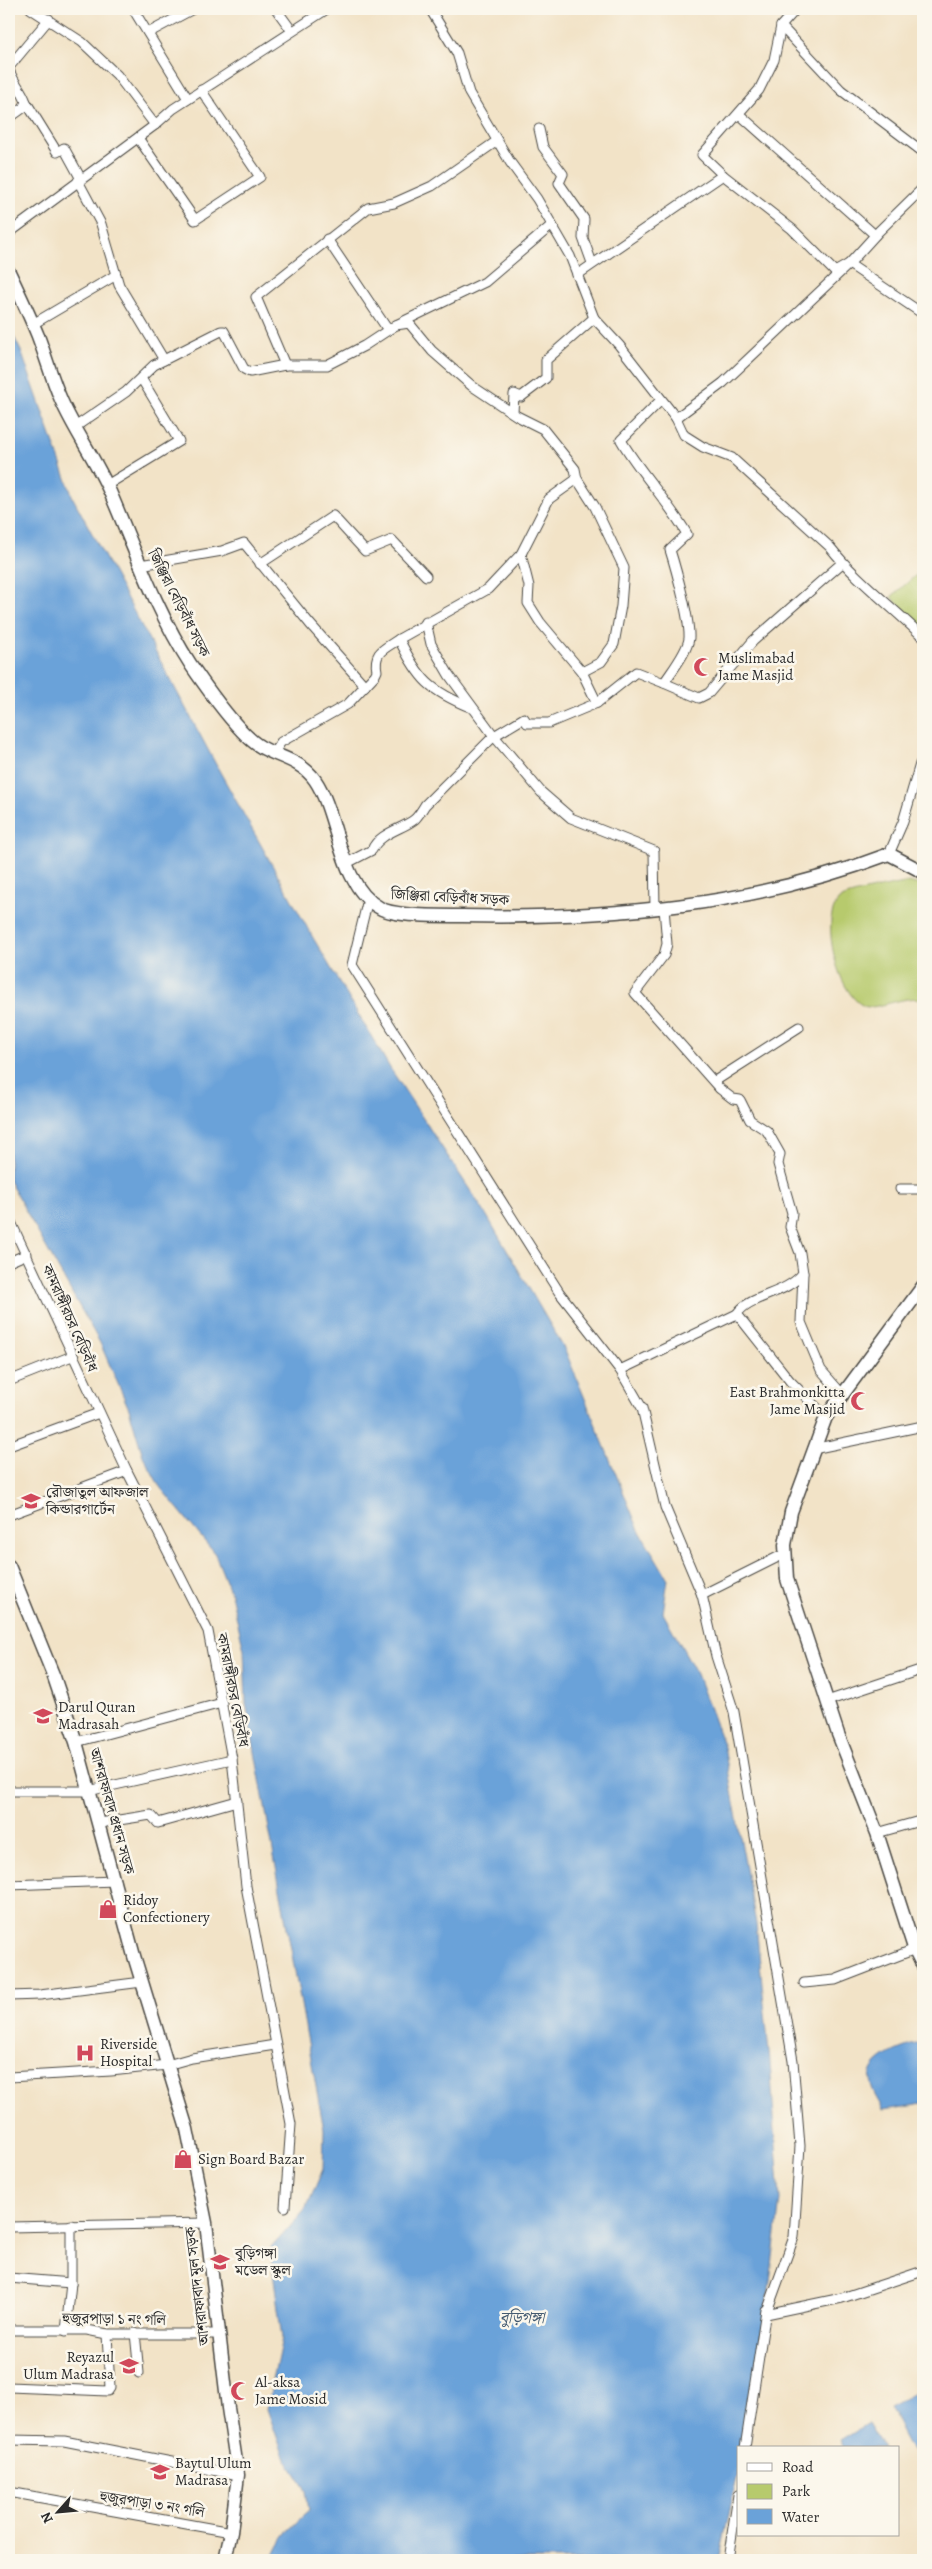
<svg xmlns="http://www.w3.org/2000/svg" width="932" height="2569" viewBox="0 0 932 2569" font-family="Alegreya,'Noto Serif Bengali',serif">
<rect width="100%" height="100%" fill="#fbf7ec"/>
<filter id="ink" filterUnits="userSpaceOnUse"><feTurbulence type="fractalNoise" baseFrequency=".02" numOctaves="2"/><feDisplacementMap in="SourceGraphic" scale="10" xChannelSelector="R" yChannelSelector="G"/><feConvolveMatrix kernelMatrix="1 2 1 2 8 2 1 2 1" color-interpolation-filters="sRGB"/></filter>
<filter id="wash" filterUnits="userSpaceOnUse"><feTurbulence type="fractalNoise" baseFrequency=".0096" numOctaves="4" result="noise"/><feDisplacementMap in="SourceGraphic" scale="20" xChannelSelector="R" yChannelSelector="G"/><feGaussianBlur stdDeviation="1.12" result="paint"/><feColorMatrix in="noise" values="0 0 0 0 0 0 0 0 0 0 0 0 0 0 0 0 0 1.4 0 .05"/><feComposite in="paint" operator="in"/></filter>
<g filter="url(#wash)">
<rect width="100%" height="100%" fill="#f2e3c7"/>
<g fill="#b7ca6d" stroke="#717a4c">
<path d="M923,569V628L891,597Z"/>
<path d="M909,882L923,886V999C904,995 875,1011 864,1006C838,995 819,920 839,900C846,893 896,885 909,882Z"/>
</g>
<g fill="#6aa2d9" stroke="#4a6682">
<path d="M9,327L21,351L73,498L220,772L312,936L390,1068L487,1216L565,1350L638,1528L668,1579L663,1613L697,1674L724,1747L756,1924L770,2062L780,2200L766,2314L744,2448H738V2473L719,2560H272C279,2539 292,2525 309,2511L306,2490L283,2454L267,2409L282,2338L270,2249L306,2209L323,2169L324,2130L246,1703L244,1650L231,1594L215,1554L160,1487L143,1456L129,1409L100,1343L9,1181Z"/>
<path d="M923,2042V2104L883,2110C880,2103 873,2094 871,2085C864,2059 904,2046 923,2042Z"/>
<path d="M923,2389V2471L889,2407Z"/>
<path d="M868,2423L883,2448H844L840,2440Z"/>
</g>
</g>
<g filter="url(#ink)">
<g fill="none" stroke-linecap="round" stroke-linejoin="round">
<g stroke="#494742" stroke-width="11">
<g id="street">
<path d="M31,9L82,42L117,75L155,125"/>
<path d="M133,9L188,99"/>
<path d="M276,9L292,31"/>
<path d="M430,9L457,53L469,93L510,162L537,199L570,256L594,318L619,345L676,418L723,383L849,264L879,231L923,188"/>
<path d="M796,9L781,26L841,90L923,152"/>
<path d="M781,26L774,60L759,90L702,155L723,175L792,229L835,272L849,264L923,314"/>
<path d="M148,33L193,9"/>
<path d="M9,67L49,19"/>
<path d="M9,69C12,81 22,89 26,102L23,108L9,118"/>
<path d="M26,102L57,152L64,148L81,179"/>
<path d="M739,114L875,235"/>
<path d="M539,129L543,147L563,174L559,183L584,219L583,238L592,263"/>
<path d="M138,138L195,220L260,177L201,90"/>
<path d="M78,181L101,224L119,285L164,360"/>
<path d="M9,233L155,125L173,109L327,9"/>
<path d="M327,239L388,330"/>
<path d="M577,275L723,175"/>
<path d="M33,324L116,275"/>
<path d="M396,325L409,323L432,351L472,386L517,416L543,429L575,469L577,479L549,499L521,554L488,589L399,639"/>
<path d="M285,365H327L364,346L396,325L485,282L552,225"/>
<path d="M661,400L621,440C640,473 668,501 687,534L670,550C676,569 690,620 689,638C688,651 671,672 664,683L699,698L709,693L753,641L842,563"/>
<path d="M513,413L514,394L521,397L546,378V360L594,318"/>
<path d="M676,418L684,435L703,447L732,458L830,547C856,580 893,607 923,637"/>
<path d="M75,427L126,392L154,365L221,331H224L244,369L250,372L285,365L256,297L368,208L394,203L432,186L497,141"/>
<path d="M577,479L595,507L624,568L621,606L614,644L601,662L582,672"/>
<path d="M107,485L179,441L141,378"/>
<path d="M521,554L529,586L528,603L540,622L582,672L597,703L636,672L664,683"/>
<path d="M260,564L333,516L365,551L392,540L426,576"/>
<path d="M140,565L222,551L244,543L310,624L365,686"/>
<path d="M426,622L431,644L449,675L494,736L524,718L527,723H549L597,703"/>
<path d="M274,752L281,742L348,704L375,675L377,671C373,651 385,649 399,639C419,680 430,691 472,708"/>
<path d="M889,854L903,822L920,764L923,761"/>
<path d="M347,863L372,850C379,833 403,829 415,819C419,815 422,810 425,805L494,736L541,792L571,818L654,851L655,909"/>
<path d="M368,899L352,965L559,1292L620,1370L642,1408L665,1507L702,1595L786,1553"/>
<path d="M664,908L667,944L664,955L635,993L720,1089L733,1099L740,1100L750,1120L767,1131L780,1154L778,1164L792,1213L790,1227L800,1253L803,1273C786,1295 749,1295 737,1314L790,1381L826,1417"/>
<path d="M715,1081L799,1027"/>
<path d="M900,1189H923"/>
<path d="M9,1218L127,1471L208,1631L232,1759L246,1886L291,2124L285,2207"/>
<path d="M9,1262L27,1254"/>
<path d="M803,1273L801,1322L821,1370L842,1394"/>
<path d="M620,1370L737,1314"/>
<path d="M9,1381L72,1356"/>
<path d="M9,1446L99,1413"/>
<path d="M813,1449L923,1426"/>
<path d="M9,1515L127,1471"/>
<path d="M702,1595L716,1656L734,1712L793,2061L800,2146L794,2237L766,2314L842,2298L923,2271"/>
<path d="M827,1701L923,1669"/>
<path d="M76,1742L222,1703"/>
<path d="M9,1791H88L232,1759"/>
<path d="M100,1823L151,1815L158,1823L237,1801"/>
<path d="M877,1833L923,1820"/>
<path d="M9,1885L115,1881"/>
<path d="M804,1983L835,1980L923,1946"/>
<path d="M9,1996L40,1995L142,1982"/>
<path d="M9,2077L111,2071L167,2065L192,2058L275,2045"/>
<path d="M9,2227L206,2223"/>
<path d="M9,2278L71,2283"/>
<path d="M9,2330H87L107,2334H219"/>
<path d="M66,2331L71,2283V2225"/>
<path d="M135,2333L139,2373"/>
<path d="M9,2387L108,2391L110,2388L107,2334"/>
<path d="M9,2440L64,2441L238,2475"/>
<path d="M745,2448L766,2310"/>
<path d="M9,2492L231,2532"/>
<path d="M728,2560L738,2495"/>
</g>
</g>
<g stroke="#494742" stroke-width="15">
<g id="secondary">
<path d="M9,272C19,293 29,314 38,336C46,357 52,380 62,402C76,433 96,460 110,492C135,550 156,611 191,665C206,687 239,735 261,747C280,758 301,760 315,780C339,815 338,885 380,908C395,917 444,916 462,916C607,919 753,906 889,854L923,872"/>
<path d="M923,1286L826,1417L791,1512L785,1545L787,1579L838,1734L877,1833L914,1948L923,1966"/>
<path d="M9,1566L54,1677L76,1742L134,1956L187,2129L206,2223L228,2408L238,2475L231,2532L225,2560"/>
</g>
</g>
<use href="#street" stroke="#fff" stroke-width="9"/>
<use href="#secondary" stroke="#fff" stroke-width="12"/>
</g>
</g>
<defs>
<g id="mosque-bare" transform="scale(1.5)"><path d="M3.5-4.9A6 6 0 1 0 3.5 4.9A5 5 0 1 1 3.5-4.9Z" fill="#d1495b" stroke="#fbf7ec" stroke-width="2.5" paint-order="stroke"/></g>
<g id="school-bare" transform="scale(1.5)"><path d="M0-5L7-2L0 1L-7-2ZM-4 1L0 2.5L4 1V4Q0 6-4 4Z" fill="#d1495b" stroke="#fbf7ec" stroke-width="2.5" paint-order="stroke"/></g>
<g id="shop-bare" transform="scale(1.5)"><path d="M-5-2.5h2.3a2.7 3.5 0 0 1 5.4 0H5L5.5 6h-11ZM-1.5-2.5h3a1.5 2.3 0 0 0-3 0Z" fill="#d1495b" stroke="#fbf7ec" stroke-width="2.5" paint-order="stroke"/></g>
<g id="hospital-bare" transform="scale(1.5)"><path d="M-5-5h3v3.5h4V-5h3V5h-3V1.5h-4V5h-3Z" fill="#d1495b" stroke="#fbf7ec" stroke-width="2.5" paint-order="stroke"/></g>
</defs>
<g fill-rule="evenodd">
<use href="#mosque-bare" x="703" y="667"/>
<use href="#mosque-bare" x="860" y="1401"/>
<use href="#school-bare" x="31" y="1501"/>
<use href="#school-bare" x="43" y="1716"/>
<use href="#shop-bare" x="108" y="1909"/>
<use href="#hospital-bare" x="85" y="2053"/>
<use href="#shop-bare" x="183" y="2159"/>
<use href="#school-bare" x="220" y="2262"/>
<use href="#school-bare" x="129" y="2366"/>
<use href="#mosque-bare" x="240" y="2391"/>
<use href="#school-bare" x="160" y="2472"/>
</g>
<g text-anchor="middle" stroke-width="5" stroke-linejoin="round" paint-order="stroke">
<g font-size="15" fill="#2b2b2b" stroke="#fbf7ec">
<text transform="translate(179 603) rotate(63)" y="5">জিঞ্জিরা বেড়িবাঁধ সড়ক</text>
<text transform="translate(450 897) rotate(3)" y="5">জিঞ্জিরা বেড়িবাঁধ সড়ক</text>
<text transform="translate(70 1318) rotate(66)" y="5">কামরাঙ্গীরচর বেড়িবাঁধ</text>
<text transform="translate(233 1690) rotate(79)" y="5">কামরাঙ্গীরচর বেড়িবাঁধ</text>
<text transform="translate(112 1811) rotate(74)" y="5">আশরাফাবাদ প্রধান সড়ক</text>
<text transform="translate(197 2286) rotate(-97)" y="5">আশরাফাবাদ মূল সড়ক</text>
<text transform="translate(114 2319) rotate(1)" y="5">হুজুরপাড়া ১ নং গলি</text>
<text transform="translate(152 2504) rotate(9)" y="5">হুজুরপাড়া ৩ নং গলি</text>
</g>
<g font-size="15" fill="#2b2b2b" stroke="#fbf7ec" text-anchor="start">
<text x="718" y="663">Muslimabad<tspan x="718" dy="17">Jame Masjid</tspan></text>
<text x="845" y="1397" text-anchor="end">East Brahmonkitta<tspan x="845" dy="17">Jame Masjid</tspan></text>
<text x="46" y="1497">রৌজাতুল আফজাল<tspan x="46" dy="17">কিন্ডারগার্টেন</tspan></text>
<text x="58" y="1712">Darul Quran<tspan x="58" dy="17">Madrasah</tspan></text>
<text x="123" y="1905">Ridoy<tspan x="123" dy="17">Confectionery</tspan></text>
<text x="100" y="2049">Riverside<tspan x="100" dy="17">Hospital</tspan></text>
<text x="198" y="2164">Sign Board Bazar</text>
<text x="235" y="2258">বুড়িগঙ্গা<tspan x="235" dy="17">মডেল স্কুল</tspan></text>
<text x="114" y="2362" text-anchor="end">Reyazul<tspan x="114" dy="17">Ulum Madrasa</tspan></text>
<text x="255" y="2387">Al-aksa<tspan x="255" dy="17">Jame Mosid</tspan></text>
<text x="175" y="2468">Baytul Ulum<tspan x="175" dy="17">Madrasa</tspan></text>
</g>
<g font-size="16" font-style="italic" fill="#445b71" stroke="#fbf7ec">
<text x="522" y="2323">বুড়িগঙ্গা</text>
</g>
</g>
<rect width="932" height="2569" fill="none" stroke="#fbf7ec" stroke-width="30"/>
<rect x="737" y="2446" width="162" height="90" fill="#fbf7ec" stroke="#a8a59f"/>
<rect x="747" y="2463" width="25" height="8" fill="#ffffff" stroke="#a8a59f"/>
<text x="782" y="2472" font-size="15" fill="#2b2b2b">Road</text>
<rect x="747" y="2484" width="25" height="15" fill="#b7ca6d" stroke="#a8a59f"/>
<text x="782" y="2496" font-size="15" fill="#2b2b2b">Park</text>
<rect x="747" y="2509" width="25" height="15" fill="#6aa2d9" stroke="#a8a59f"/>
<text x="782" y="2522" font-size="15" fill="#2b2b2b">Water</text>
<g transform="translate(58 2512) rotate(243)" stroke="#fbf7ec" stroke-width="4" paint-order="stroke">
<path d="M0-4L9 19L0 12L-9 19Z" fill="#2b2b2b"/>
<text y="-8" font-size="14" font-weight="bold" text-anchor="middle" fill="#2b2b2b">N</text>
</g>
</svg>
